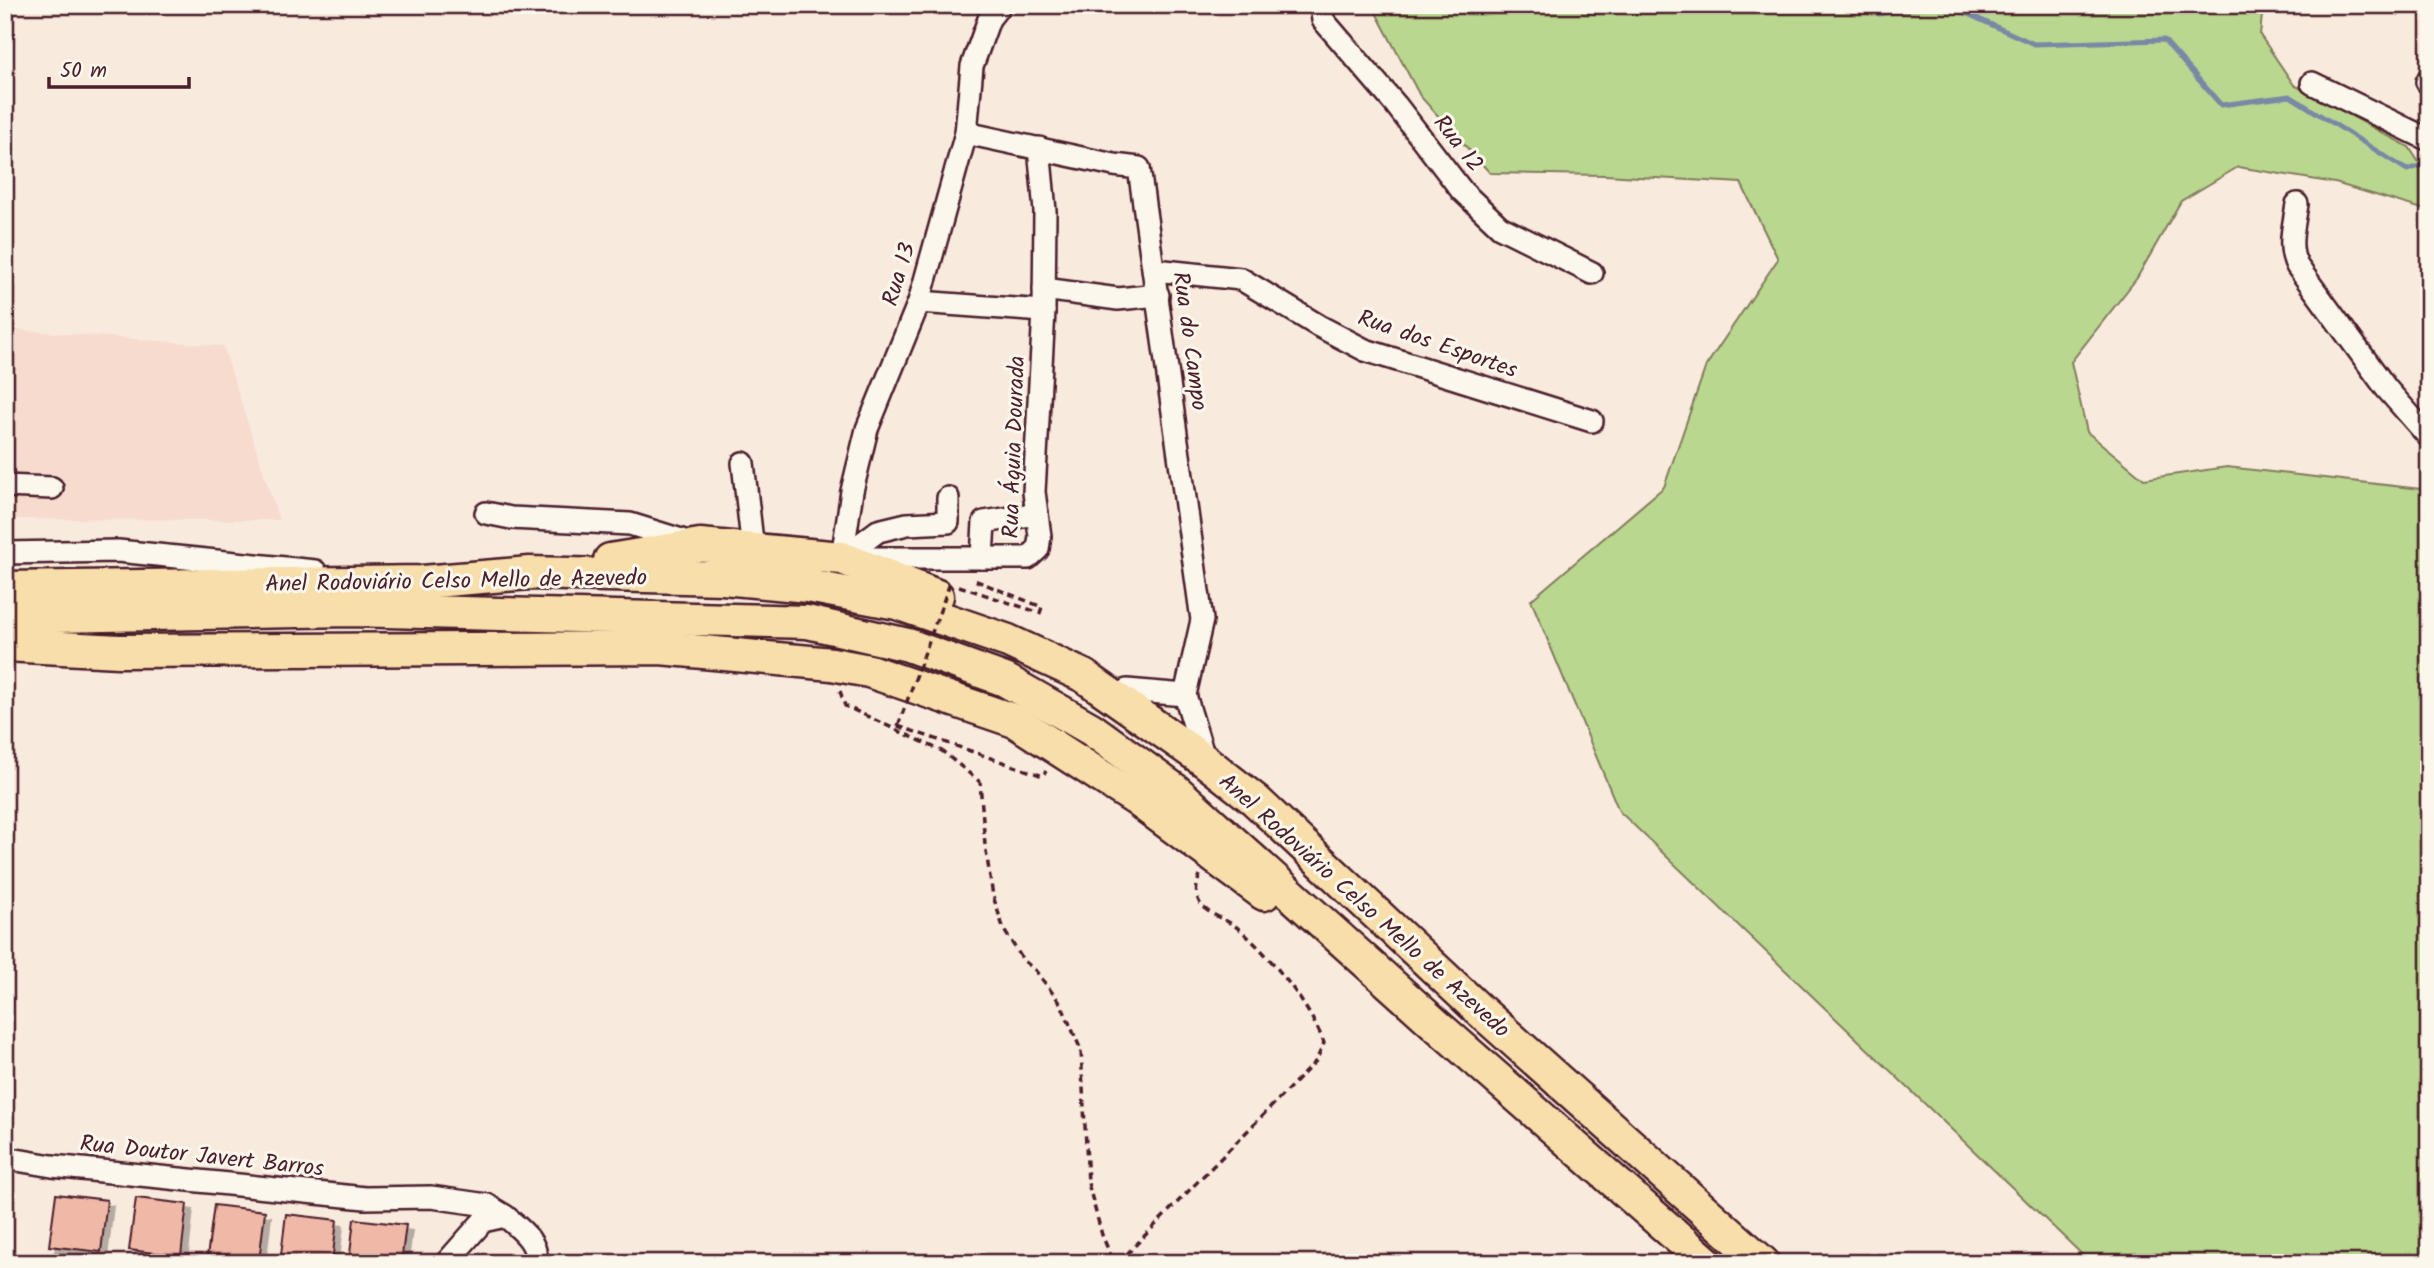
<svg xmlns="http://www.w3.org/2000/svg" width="2434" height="1268" viewBox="0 0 2434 1268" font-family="Kalam,sans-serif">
<defs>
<filter id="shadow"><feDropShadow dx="6" dy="6" stdDeviation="0" flood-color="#0004"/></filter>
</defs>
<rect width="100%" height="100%" fill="#f9eade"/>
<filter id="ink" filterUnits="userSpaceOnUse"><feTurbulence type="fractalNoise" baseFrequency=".0143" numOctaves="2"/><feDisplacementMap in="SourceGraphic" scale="14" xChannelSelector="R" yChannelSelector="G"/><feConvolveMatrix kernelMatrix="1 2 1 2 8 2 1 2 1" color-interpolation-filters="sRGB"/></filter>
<g filter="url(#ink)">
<path fill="#f6dbce" d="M5,329L223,346L279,520L5,519Z"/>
<path fill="#b9d78f" stroke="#827b5d" stroke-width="2" d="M1372,5H2263L2260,35L2294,85L2409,147L2429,178V211L2335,183L2238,167L2181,201L2137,278L2071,362L2087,432L2144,479L2227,467L2429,490V1250L2416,1263H2091L1619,811L1531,600L1664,487L1706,366L1778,259L1741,183L1605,175L1490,173L1420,96Z"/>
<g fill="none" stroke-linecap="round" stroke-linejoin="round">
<g stroke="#7989a5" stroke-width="5">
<path d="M1868,5L1879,14L1931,5"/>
<path d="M1948,5L2034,44L2164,40L2221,105L2290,96L2407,170L2429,163"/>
</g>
</g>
<g fill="#f0b8a7" stroke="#4a1f2b" stroke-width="2" filter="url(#shadow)">
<path d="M56,1194L107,1200L101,1252L49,1246Z"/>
<path d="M136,1198L187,1204L181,1256L129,1250Z"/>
<path d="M214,1205L265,1211L259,1262L207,1257Z"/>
<path d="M286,1214L337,1220L332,1263H280Z"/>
<path d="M354,1219L406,1225L401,1263H349Z"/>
</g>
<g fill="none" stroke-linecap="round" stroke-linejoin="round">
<g stroke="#4a1f2b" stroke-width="26">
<g id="minor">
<path d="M1321,5L1323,20L1396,105L1462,191L1500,227L1592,273"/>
<path d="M2427,82L2429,78"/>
<path d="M2312,83L2425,138L2429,137"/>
<path d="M966,133L1114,165L1139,168L1202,620L1185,695L1205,761"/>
<path d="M2297,204C2294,226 2287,246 2297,266L2386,388L2429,437"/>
<path d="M1155,270L1241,279L1319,326L1365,350L1592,421"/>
<path d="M1044,289L1118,299L1158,295"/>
<path d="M919,302L1044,311"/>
<path d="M743,463L753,550"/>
<path d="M5,486L52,488"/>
<path d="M486,513L511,518L630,524L691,543"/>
<path d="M5,553L118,551L315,571"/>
<path d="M842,558L852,491L867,429L919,302L966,133L972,66L989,19L1000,5"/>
<path d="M842,558L878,531L907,524L948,522V498"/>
<path d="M858,558H1028L1038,549L1040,536L1034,492L1044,311L1045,211L1039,148"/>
<path d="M982,558L984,522L1037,514"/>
<path d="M1127,690L1185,695"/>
<path d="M5,1158L52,1166L365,1198L431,1197L487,1205L505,1216"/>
<path d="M446,1263L483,1221L505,1216C519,1228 539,1242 536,1263"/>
</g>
</g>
<g stroke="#4a1f2b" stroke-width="37">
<g id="highway">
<path d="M610,560L700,545L842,558L937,596"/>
<path d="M5,588L422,582L530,573L723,578L808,586L897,603L1008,641L1084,676L1205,761L1255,800L1476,1007L1763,1263"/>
<path d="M5,617L350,610L807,622L908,645L1005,680L1091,729L1175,790L1434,1023L1707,1263"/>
<path d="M5,645L119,651L660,648L832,664L869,671L1015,721L1136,799L1264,894"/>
</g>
</g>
<g stroke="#4a1f2b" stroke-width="3.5" stroke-dasharray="7 5" stroke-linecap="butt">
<path d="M959,586L1040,613L1042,607L972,579"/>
<path d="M840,691L845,706L942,751L980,782L985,845L993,896L1004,930L1023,960L1035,970L1061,1004L1081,1050L1088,1183L1102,1235L1114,1263"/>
<path d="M898,726L1043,776L1046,771"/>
<path d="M1118,1263L1316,1061L1324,1043C1310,1006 1270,955 1239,929C1229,920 1211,916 1202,906C1194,897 1196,885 1200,875"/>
</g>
<use href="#minor" stroke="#fbf7ec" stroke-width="21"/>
<use href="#highway" stroke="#f8deab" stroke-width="32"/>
<path stroke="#4a1f2b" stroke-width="3.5" stroke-dasharray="7 5" stroke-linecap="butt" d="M898,726L950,583"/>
</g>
</g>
<g text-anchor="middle" stroke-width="6" stroke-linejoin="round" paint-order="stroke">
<g font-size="23" fill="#4a1f2b" stroke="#fbf7ec">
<text transform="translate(1459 143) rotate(52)" y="8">Rua 12</text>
<text transform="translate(898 274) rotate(-73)" y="8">Rua 13</text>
<text transform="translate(1191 341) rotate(82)" y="8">Rua do Campo</text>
<text transform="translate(1438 343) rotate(19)" y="8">Rua dos Esportes</text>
<text transform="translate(1013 447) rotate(-88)" y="8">Rua Águia Dourada</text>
<text transform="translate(456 580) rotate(-1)" y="8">Anel Rodoviário Celso Mello de Azevedo</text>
<text transform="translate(1365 905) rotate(42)" y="8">Anel Rodoviário Celso Mello de Azevedo</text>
<text transform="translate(202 1155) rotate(6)" y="8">Rua Doutor Javert Barros</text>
</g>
</g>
<rect width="2434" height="1268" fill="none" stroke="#fbf7ec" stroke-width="28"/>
<rect x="14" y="14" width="2406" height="1240" fill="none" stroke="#4a1f2b" stroke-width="2.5" filter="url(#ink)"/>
<path d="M49 77v10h140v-10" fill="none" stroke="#4a1f2b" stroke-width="3.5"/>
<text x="60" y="77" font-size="21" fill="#4a1f2b" stroke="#fbf7ec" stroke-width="5" paint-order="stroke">50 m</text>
</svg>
